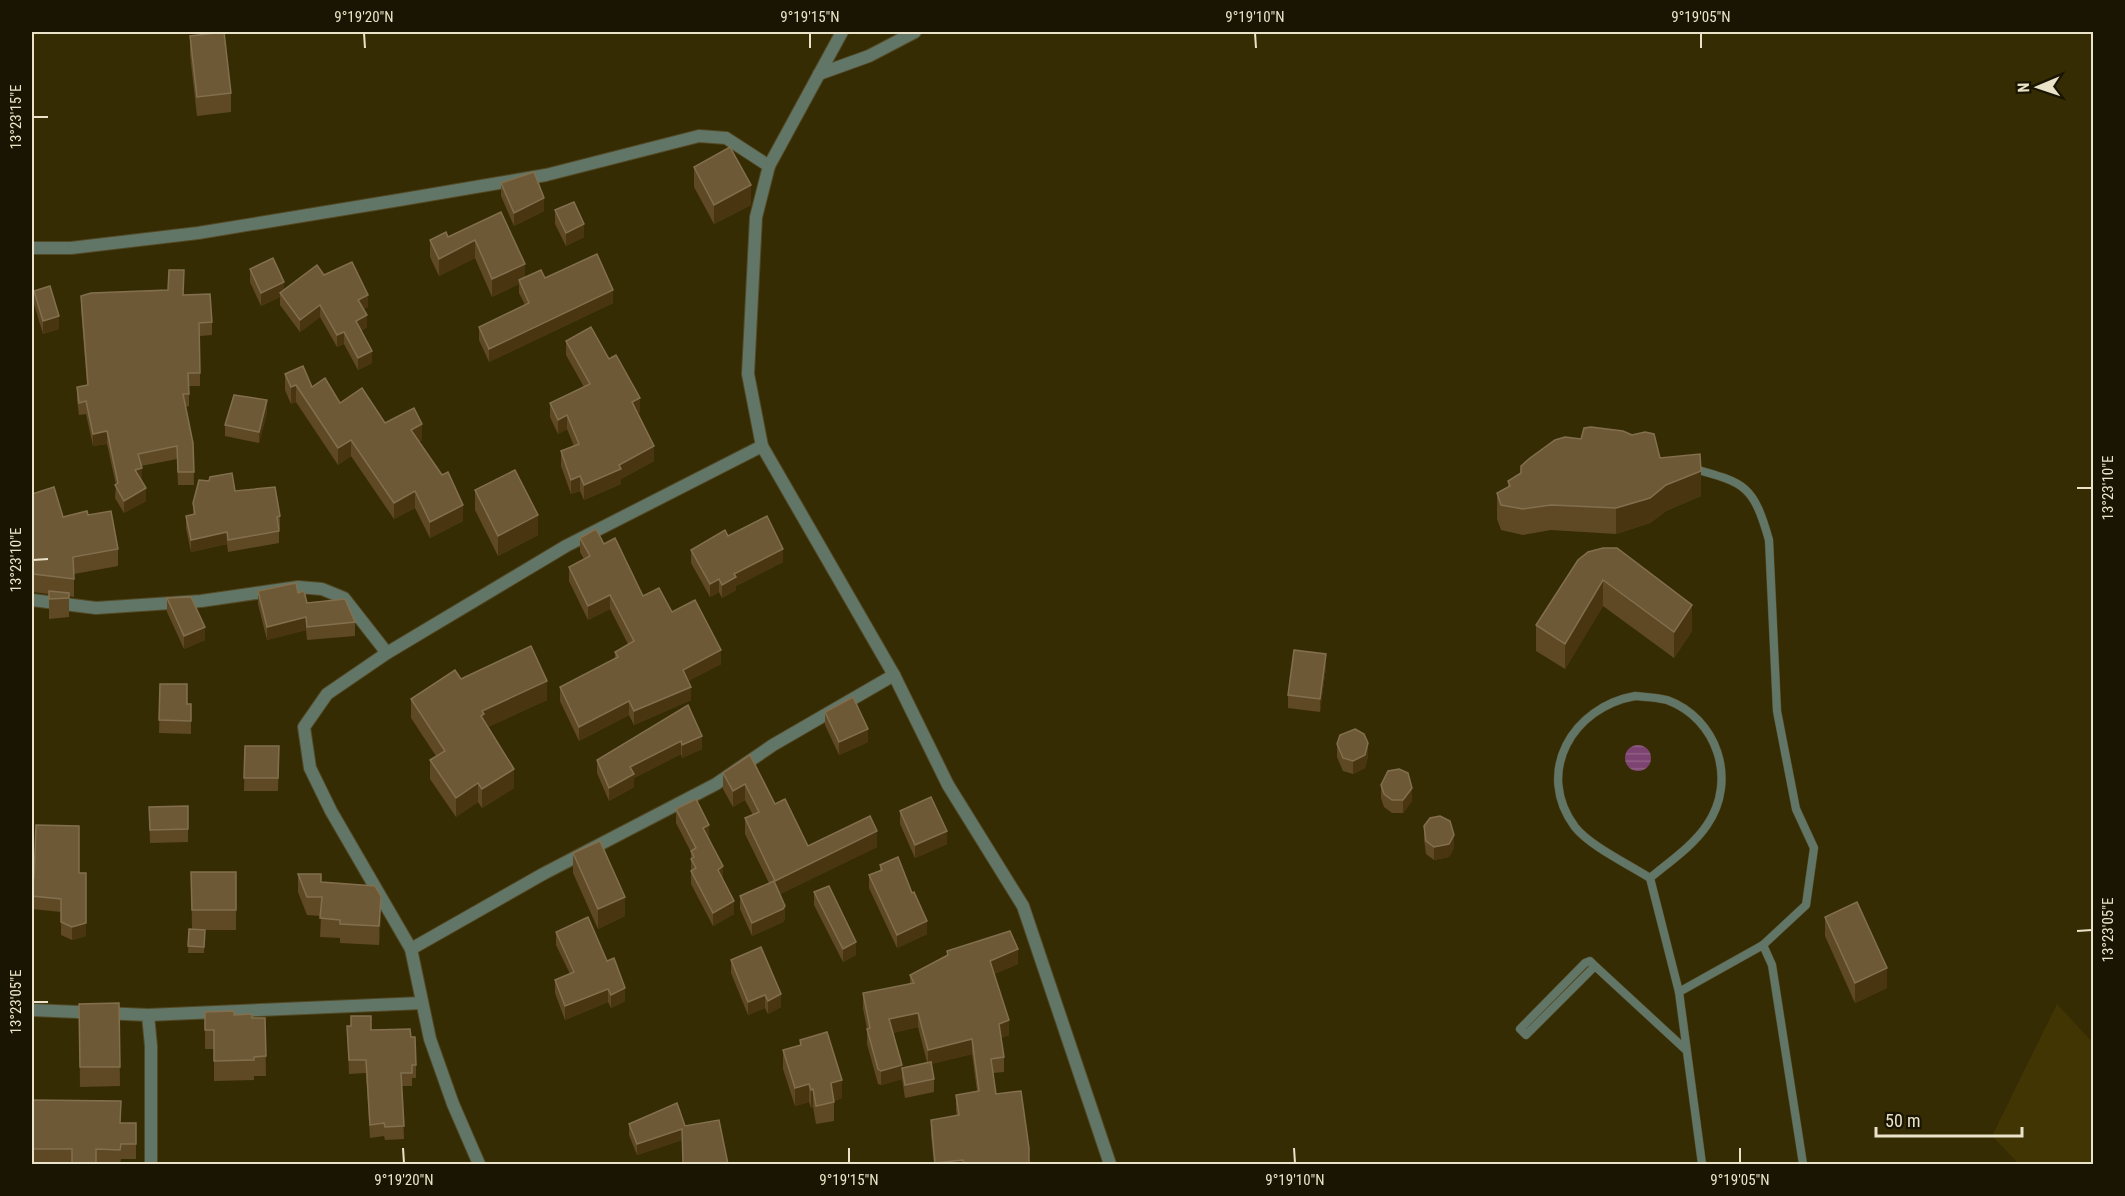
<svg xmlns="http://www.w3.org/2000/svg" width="2125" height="1196" viewBox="0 0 2125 1196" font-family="'Roboto Condensed',sans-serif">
<defs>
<pattern id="water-rules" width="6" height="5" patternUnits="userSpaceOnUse" patternTransform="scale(1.5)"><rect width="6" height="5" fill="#7d4372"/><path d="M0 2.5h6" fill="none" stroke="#905e85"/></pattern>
</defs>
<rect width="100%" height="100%" fill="#362c04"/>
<path fill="#413504" d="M2057,1004L2093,1043V1164H2019L1992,1136Z"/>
<circle fill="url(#water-rules)" cx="1638" cy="758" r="13"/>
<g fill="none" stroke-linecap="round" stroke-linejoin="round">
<g stroke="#534924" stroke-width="9">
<g id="service">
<path d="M1635,696C1645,697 1656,697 1667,700C1717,718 1738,780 1707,825C1693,846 1669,862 1650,878C1628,864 1590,846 1575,827C1534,772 1573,707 1635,696Z"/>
<path d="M1650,878L1679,992L1702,1164"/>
<path d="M1763,945L1772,965L1803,1164"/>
<path d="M1595,966L1590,961L1585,963L1520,1029L1526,1035L1595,966L1686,1050"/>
<path d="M1679,992L1763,945L1806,905L1814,848L1796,809L1777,711L1769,540C1753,484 1745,483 1691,468"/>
</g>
</g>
<g stroke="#534924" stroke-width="14">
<g id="minor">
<path d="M842,32L769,166L756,217L748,374L762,446L894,675L948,785L1023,906L1110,1164"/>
<path d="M819,74L869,56L915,32"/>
<path d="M32,248H71L198,233L399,200L546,175L699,136L726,138L769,166"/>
<path d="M32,600L96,608L201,601L298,587L322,589L344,598L387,653"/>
<path d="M411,949L543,874L716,784L773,745L894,675"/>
<path d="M32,1010L148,1015L151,1046V1164"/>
<path d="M148,1015L422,1003"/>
<path d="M479,1164L453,1104L430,1039L411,949L331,811L310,768L304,727L327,694L387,653L566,546L762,446"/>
</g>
</g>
<use href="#service" stroke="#627668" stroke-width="8"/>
<use href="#minor" stroke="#627668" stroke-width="12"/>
</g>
<g fill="#5f4925" fill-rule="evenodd">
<path d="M190,36L231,93V112L197,116L190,55Z"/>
<path d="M694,167L751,205L714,224L694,187Z"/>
<path d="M501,183L544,211L514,226L501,196Z"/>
<path d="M555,210L584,237L566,246L555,224Z"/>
<path d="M501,212L525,277L545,278L613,303L489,362L479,340V327L525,305L519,293V284L492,297L475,258L439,276L430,257V240L448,237Z"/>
<path d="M250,269L284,290L324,275L368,307L363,309L367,327L361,331L372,363L358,370L344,344L337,347L320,317L300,332L280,305V297L261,306L250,282Z"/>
<path d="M34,291L59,329L43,334L34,304Z"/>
<path d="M183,295L212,322V335L200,336V386H189V406L186,407L193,443L194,485H178L177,459L141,466L142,481L146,501L124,513L115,498L116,485L107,444L93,446L86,414L79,415L77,400V387L87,385L81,309V296Z"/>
<path d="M566,341L640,412L638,413L654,461L621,479V484L584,500L580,491L571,494L561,466V451L574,446L567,429L558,434L550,417V403L584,387L566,355Z"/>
<path d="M285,374L312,387L340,403L422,440L419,442L463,521L430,538L415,508L394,519L351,456L338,465L296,402L291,404L285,390Z"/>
<path d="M267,412L259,443L225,436V425Z"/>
<path d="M1581,439L1660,458L1701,496L1666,511L1650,523L1616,534L1551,530L1523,535L1501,530L1497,519V493L1508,487V481Z"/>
<path d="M475,490L538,535L498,556L475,510Z"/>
<path d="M235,491L280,516V529H279V543L228,552L227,544L191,552L186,528V516L193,514V503Z"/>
<path d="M32,494L63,517L88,515L118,549V566L74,574V597L69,596V617L49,619V594L33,592L32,567Z"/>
<path d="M728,536L783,562L736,586V590L722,598L719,592L710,597L691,563V550Z"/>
<path d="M580,538L604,544L643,596L672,612L721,664L688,681L691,700L634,725L629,715L579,741L560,701V687L615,659V652L628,644L610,609L588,620L569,581V567L584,559L580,552Z"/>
<path d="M1578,560L1692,631L1674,658L1603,606L1565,669L1536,651V625Z"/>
<path d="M258,591L298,593L307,603L355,622V636L307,640L306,630L267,640L258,604Z"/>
<path d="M167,598L205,640L184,649L167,612Z"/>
<path d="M1326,667L1320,712L1288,708V695Z"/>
<path d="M461,679L547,700L488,727L514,788L482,808L478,802L456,817L430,779V760L436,756L411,718V699Z"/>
<path d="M160,684L187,704H191V734L159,733Z"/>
<path d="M688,705L702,749L682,758L681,754L634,778V787L609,801L597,773V760Z"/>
<path d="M825,712L868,742L839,755L825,725Z"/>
<path d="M1337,744L1368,756L1365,768L1353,774L1343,771L1337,757Z"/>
<path d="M245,746H279L278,791H244Z"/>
<path d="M750,755L775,804L808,846L877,847L780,894L785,919L783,922L752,936L740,909V896L769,883L745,834V818L753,815L745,800L733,807L723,789V773Z"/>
<path d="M1381,785L1412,801L1403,813H1392L1384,807L1381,798Z"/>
<path d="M188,806V842L150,843L149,807Z"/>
<path d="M676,809L709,838L734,914L713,926L691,884V852L676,823Z"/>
<path d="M900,811L947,844L915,858L900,824Z"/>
<path d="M1424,826L1454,848L1449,857L1434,860L1426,854L1424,839Z"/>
<path d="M573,853L625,916L598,929L573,873Z"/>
<path d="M880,865L927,934L897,948L869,888V875L880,871Z"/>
<path d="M191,872H236V930H205L204,953H188L189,929H192Z"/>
<path d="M79,873L86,936L72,940L61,935V912L32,909V878Z"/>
<path d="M298,874L321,882L381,915L379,945L340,943V938L320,937L321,916L307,915L298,892Z"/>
<path d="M814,892L856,955L843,962L814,905Z"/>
<path d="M1825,917L1887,988L1855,1003L1825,936Z"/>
<path d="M556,932L625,1001L611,1008L608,1002L565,1020L555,993V980L570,974L556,945Z"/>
<path d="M947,951L1018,964L994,974L1009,1035L1001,1038L1004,1057V1072L993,1073L996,1094L1029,1164H934L931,1135V1120L957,1116L956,1110V1095L977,1091L972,1054L931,1064L934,1079V1092L905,1098L902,1079L881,1085L878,1084L867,1044V1029L863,1008V993L910,984V975L947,955ZM918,1027L927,1062L902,1068L893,1033Z"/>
<path d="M731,960L781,1007L768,1014L765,1008L748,1015L731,973Z"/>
<path d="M119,1003L120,1086L80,1087L79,1004Z"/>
<path d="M205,1012L234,1015L252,1018H265L266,1076H254V1080L214,1081V1049H205Z"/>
<path d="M347,1026L371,1030L411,1037L416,1065V1078H412V1086H402L404,1139L385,1140L384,1136L370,1138L366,1073L349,1074Z"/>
<path d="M800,1040L842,1098L834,1101V1121L816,1124L813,1107L811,1108L809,1102L795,1106L783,1069V1050L800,1045Z"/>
<path d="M32,1100L121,1123H136V1159H121L120,1164H32Z"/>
<path d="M629,1124L685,1126L682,1140L637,1155L629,1135Z"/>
</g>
<g fill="#493611">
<path d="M751,185V205L714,224V205Z"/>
<path d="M544,198V211L514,226V213Z"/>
<path d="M584,224V237L566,246V233Z"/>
<path d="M475,240V258L439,276V259Z"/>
<path d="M525,264V282L519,280V284L492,297V279Z"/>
<path d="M284,282V295L280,293V297L261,306V293Z"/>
<path d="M613,290V303L489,362V349Z"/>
<path d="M368,295V307L358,312V300Z"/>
<path d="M320,305V317L300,332V320Z"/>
<path d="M367,315V327L356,333V321Z"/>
<path d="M59,316V329L43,334V321Z"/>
<path d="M344,332V344L337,347V335Z"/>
<path d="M372,351V363L358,370V358Z"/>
<path d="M296,385V402L291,404V387Z"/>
<path d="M640,398V412L632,416V402Z"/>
<path d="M267,400V412L259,443V432Z"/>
<path d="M567,415V429L558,434V420Z"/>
<path d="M422,424V440L411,447V430Z"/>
<path d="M107,431V444L93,446V434Z"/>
<path d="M351,440V456L338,465V448Z"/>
<path d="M654,446V461L621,479V484L584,500V485L619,465Z"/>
<path d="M142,468V481L135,470Z"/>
<path d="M1701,471V496L1666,511L1650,523L1616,534V508L1666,485Z"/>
<path d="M580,476V491L571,494V480Z"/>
<path d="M146,488V501L124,513V501Z"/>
<path d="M415,491V508L394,519V503Z"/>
<path d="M463,505V521L430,538V522Z"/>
<path d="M538,515V535L498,556V536Z"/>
<path d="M227,532V544L191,552V540Z"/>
<path d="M783,549V562L736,586V590L722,598V585L734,574Z"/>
<path d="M719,579V592L710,597V584Z"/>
<path d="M1603,580V606L1565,669V644Z"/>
<path d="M610,595V609L588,620V606Z"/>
<path d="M1692,605V631L1674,658V632Z"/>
<path d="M306,617V630L267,640V627Z"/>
<path d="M205,627V640L184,649V636Z"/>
<path d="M721,650V664L683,684V670Z"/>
<path d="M1326,654V667L1320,712V699Z"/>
<path d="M547,681V700L484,729L481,716L482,711Z"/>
<path d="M691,687V700L634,725V711Z"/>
<path d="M629,701V715L579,741V727Z"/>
<path d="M868,729V742L839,755V742Z"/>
<path d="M702,736V749L682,758V745Z"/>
<path d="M681,741V754L634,778V787L609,801V788L630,767Z"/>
<path d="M1368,743V756L1365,768L1353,774V761Z"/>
<path d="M514,769V788L482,808V789Z"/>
<path d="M478,783V802L456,817V798Z"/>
<path d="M745,784V800L733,807V791Z"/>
<path d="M1412,788V801L1403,813V800Z"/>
<path d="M709,825V838L703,841V828Z"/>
<path d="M877,831V847L775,897V881Z"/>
<path d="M947,831V844L915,858V845Z"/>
<path d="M1454,835V848L1449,857L1434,860V847Z"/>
<path d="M723,866V880L718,870Z"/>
<path d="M86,873V936L72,940V927Z"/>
<path d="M381,896V915L379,945V926Z"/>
<path d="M625,897V916L598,929V909Z"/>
<path d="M734,901V914L713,926V913Z"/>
<path d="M785,906V919L783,922L752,936V923Z"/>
<path d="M927,921V934L897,948V935Z"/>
<path d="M856,942V955L843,962V949Z"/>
<path d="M1018,949V964L990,976V961Z"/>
<path d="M1887,968V988L1855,1003V983Z"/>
<path d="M625,988V1001L611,1008V995Z"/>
<path d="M608,989V1002L565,1020V1006Z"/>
<path d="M781,994V1007L768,1014V1001Z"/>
<path d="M765,995V1008L748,1015V1002Z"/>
<path d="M918,1013V1027L889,1034V1019Z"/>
<path d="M1009,1020V1035L999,1039V1024Z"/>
<path d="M972,1039V1054L928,1065V1050Z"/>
<path d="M902,1065V1079L881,1085V1071Z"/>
<path d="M842,1080V1098L831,1102V1083Z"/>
<path d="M809,1084V1102L795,1106V1088Z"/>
<path d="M813,1089V1107L811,1108V1090Z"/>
<path d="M682,1129V1140L637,1155V1144Z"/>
</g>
<g fill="#6e5937" stroke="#826f4e" stroke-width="1.5">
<path d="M224,32L231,93L197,97L190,36Z"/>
<path d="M730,147L751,185L714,205L694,167Z"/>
<path d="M534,172L544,198L514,213L501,183Z"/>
<path d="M574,202L584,224L566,233L555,210Z"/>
<path d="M501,212L525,264L492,279L475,240L439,259L430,240L446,232L448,237Z"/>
<path d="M597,254L613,290L489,349L479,327L529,303L519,280L541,270L545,278Z"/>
<path d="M273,258L284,282L261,293L250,269Z"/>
<path d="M352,262L368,295L358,300L367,315L356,321L372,351L358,358L344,332L337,335L320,305L300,320L280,293L317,265L324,275Z"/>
<path d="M169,270H184L183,295L210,294L212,322L199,323L200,373H188L189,394H183L193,443L194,472H178L177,446L138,454L142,468L135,470L146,488L124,501L115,485L118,483L107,431L93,434L86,401L79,403L77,387L88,385L81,296L91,293L168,290Z"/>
<path d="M50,286L59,316L43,321L34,291Z"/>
<path d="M591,327L609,359L616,355L640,398L632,402L654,446L619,465L621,469L584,485L580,476L571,480L561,451L579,444L567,415L558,420L550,403L590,384L566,341Z"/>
<path d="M303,366L312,387L325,378L340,403L362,388L385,423L414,408L422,424L411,430L442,475L448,472L463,505L430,522L415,491L394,503L351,440L338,448L296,385L291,387L285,374Z"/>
<path d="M234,395L267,400L259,432L225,425Z"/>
<path d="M1591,427L1623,431L1632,435L1645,432L1654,434L1660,458L1700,454L1701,471L1666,485L1650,498L1616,508L1551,505L1523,509L1501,505L1497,493L1510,486L1508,481L1521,473V466L1530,458L1555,440L1565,437L1581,439L1584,428Z"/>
<path d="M515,470L538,515L498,536L475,490Z"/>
<path d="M232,473L235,491L275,487L280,516L277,517L279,531L228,540L227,532L191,540L186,516L195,514L193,503L199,480L209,481L210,477Z"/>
<path d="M54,487L63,517L87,511L88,515L111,511L118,549L73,557L74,579L33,574L32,550V494Z"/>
<path d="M767,516L783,549L734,574L736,577L722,585L719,579L710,584L691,550L725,530L728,536Z"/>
<path d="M596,529L604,544L615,538L643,596L659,588L672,612L695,600L721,650L683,670L691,687L634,711L629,701L579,727L560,687L618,657L615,652L634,641L610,595L588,606L569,567L590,556L580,538Z"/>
<path d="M1603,548H1617L1692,605L1674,632L1603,580L1565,644L1536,625L1578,560L1588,552Z"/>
<path d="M296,583L298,593L304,591L307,603L345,599L355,622L307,627L306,617L267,627L258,591Z"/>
<path d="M49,591L69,593V598L49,599Z"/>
<path d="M191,597L205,627L184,636L167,598Z"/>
<path d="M531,646L547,681L482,711L484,714L481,716L514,769L482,789L478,783L456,798L430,760L445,751L411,699L455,670L461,679Z"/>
<path d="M1294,650L1326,654L1320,699L1288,695Z"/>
<path d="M160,684H187V704H191V721L159,720Z"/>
<path d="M853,697L868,729L839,742L825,712Z"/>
<path d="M688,705L702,736L682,745L681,741L630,767L634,774L609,788L597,760Z"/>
<path d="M1355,729L1364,734L1368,743L1365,755L1353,761L1343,758L1337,744L1340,735Z"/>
<path d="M245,746H279L278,778H244Z"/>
<path d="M750,755L775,804L785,799L808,846L870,816L877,831L775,881L745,818L759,812L745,784L733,791L723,773Z"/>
<path d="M1399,769L1408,773L1412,788L1403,800H1392L1384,794L1381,785L1388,771Z"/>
<path d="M931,797L947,831L915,845L900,811Z"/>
<path d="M696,799L709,825L703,828L723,866L718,870L734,901L713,913L691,871L696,868L691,859L694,857L691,851L696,848L676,809Z"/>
<path d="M188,806V829L150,830L149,807Z"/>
<path d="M1440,816L1450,821L1454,835L1449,844L1434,847L1426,841L1424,826L1430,818Z"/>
<path d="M36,825L79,826V873H86V923L72,927L61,922V899L32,896V878H34Z"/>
<path d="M600,841L625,897L598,909L573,853Z"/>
<path d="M898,857L912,893L914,892L927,921L897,935L869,875L882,870L880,865Z"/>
<path d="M191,872H236V910H192Z"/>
<path d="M298,874H321V882L375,886L381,896L379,926L340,924V920L320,918L322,897H307Z"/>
<path d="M774,881L785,906L783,909L752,923L740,896Z"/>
<path d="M829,886L856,942L843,949L814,892Z"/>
<path d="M1857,902L1887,968L1855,983L1825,917Z"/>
<path d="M588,917L607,961L614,958L625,988L611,995L608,989L565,1006L555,980L574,972L556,932Z"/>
<path d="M189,929L205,930L204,947L188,946Z"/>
<path d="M1010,931L1018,949L990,961L1009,1020L999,1024L1004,1057L991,1059L996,1094L1021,1091L1029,1148V1164H964L963,1160L935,1163L931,1120L959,1115L956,1095L979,1091L972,1039L928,1050L918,1013L889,1019L902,1065L881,1071L878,1069L867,1029L870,1028L863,993L914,983L910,975L948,955L947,951Z"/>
<path d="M761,947L781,994L768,1001L765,995L748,1002L731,960Z"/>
<path d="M119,1003L120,1067H80L79,1004Z"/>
<path d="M234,1011V1015L252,1014V1018H265L266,1056L254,1057V1060L214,1061V1030H205V1012Z"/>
<path d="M351,1016H371V1030L410,1029L411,1037H415L416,1065H412V1073H401L404,1126L385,1127L384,1123L370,1125L366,1060H349L347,1026H351Z"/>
<path d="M827,1032L842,1080L831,1083L834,1102L816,1106L813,1089L811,1090L809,1084L795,1088L783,1050L801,1045L800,1040Z"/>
<path d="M931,1062L934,1079L905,1085L902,1068Z"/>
<path d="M32,1100L121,1101L120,1123H136V1144H121L120,1150L96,1149V1163H72V1149H32Z"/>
<path d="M677,1103L685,1126L719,1120L728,1164H683L682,1129L637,1144L629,1124Z"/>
</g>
<path fill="none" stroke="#eae3c9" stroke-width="2" d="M364,33L365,48M810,33V48M1255,33L1256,48M1701,33V48M33,117H48M2077,488H2092M33,560L48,559M2077,931L2092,930M33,1002H48M403,1148L404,1163M849,1148V1163M1294,1148L1295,1163M1740,1148V1163"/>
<rect width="2125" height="1196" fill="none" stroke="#1a1502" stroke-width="66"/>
<g transform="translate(2038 87) rotate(268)" stroke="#1a1502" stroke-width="4.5" paint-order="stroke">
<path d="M0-4.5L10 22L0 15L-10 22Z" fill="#eae3c9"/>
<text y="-9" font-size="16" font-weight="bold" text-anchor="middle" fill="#eae3c9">N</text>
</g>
<path d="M1876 1127v9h146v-9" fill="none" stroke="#eae3c9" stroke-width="3"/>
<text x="1885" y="1127" font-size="18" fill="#eae3c9" stroke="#1a1502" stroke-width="4.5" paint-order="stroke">50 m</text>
<rect x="33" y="33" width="2059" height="1130" fill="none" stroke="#eae3c9" stroke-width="2"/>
<g font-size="15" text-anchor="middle" fill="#eae3c9">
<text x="364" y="22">9°19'20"N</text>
<text x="810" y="22">9°19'15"N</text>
<text x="1255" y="22">9°19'10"N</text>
<text x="1701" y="22">9°19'05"N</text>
<text transform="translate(16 117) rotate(-90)" y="5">13°23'15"E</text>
<text transform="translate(2108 488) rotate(-90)" y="5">13°23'10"E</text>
<text transform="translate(16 560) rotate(-90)" y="5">13°23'10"E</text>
<text transform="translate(2108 930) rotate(-90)" y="5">13°23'05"E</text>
<text transform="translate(16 1002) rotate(-90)" y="5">13°23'05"E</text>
<text x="404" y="1185">9°19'20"N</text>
<text x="849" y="1185">9°19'15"N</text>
<text x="1295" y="1185">9°19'10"N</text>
<text x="1740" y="1185">9°19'05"N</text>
</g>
</svg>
